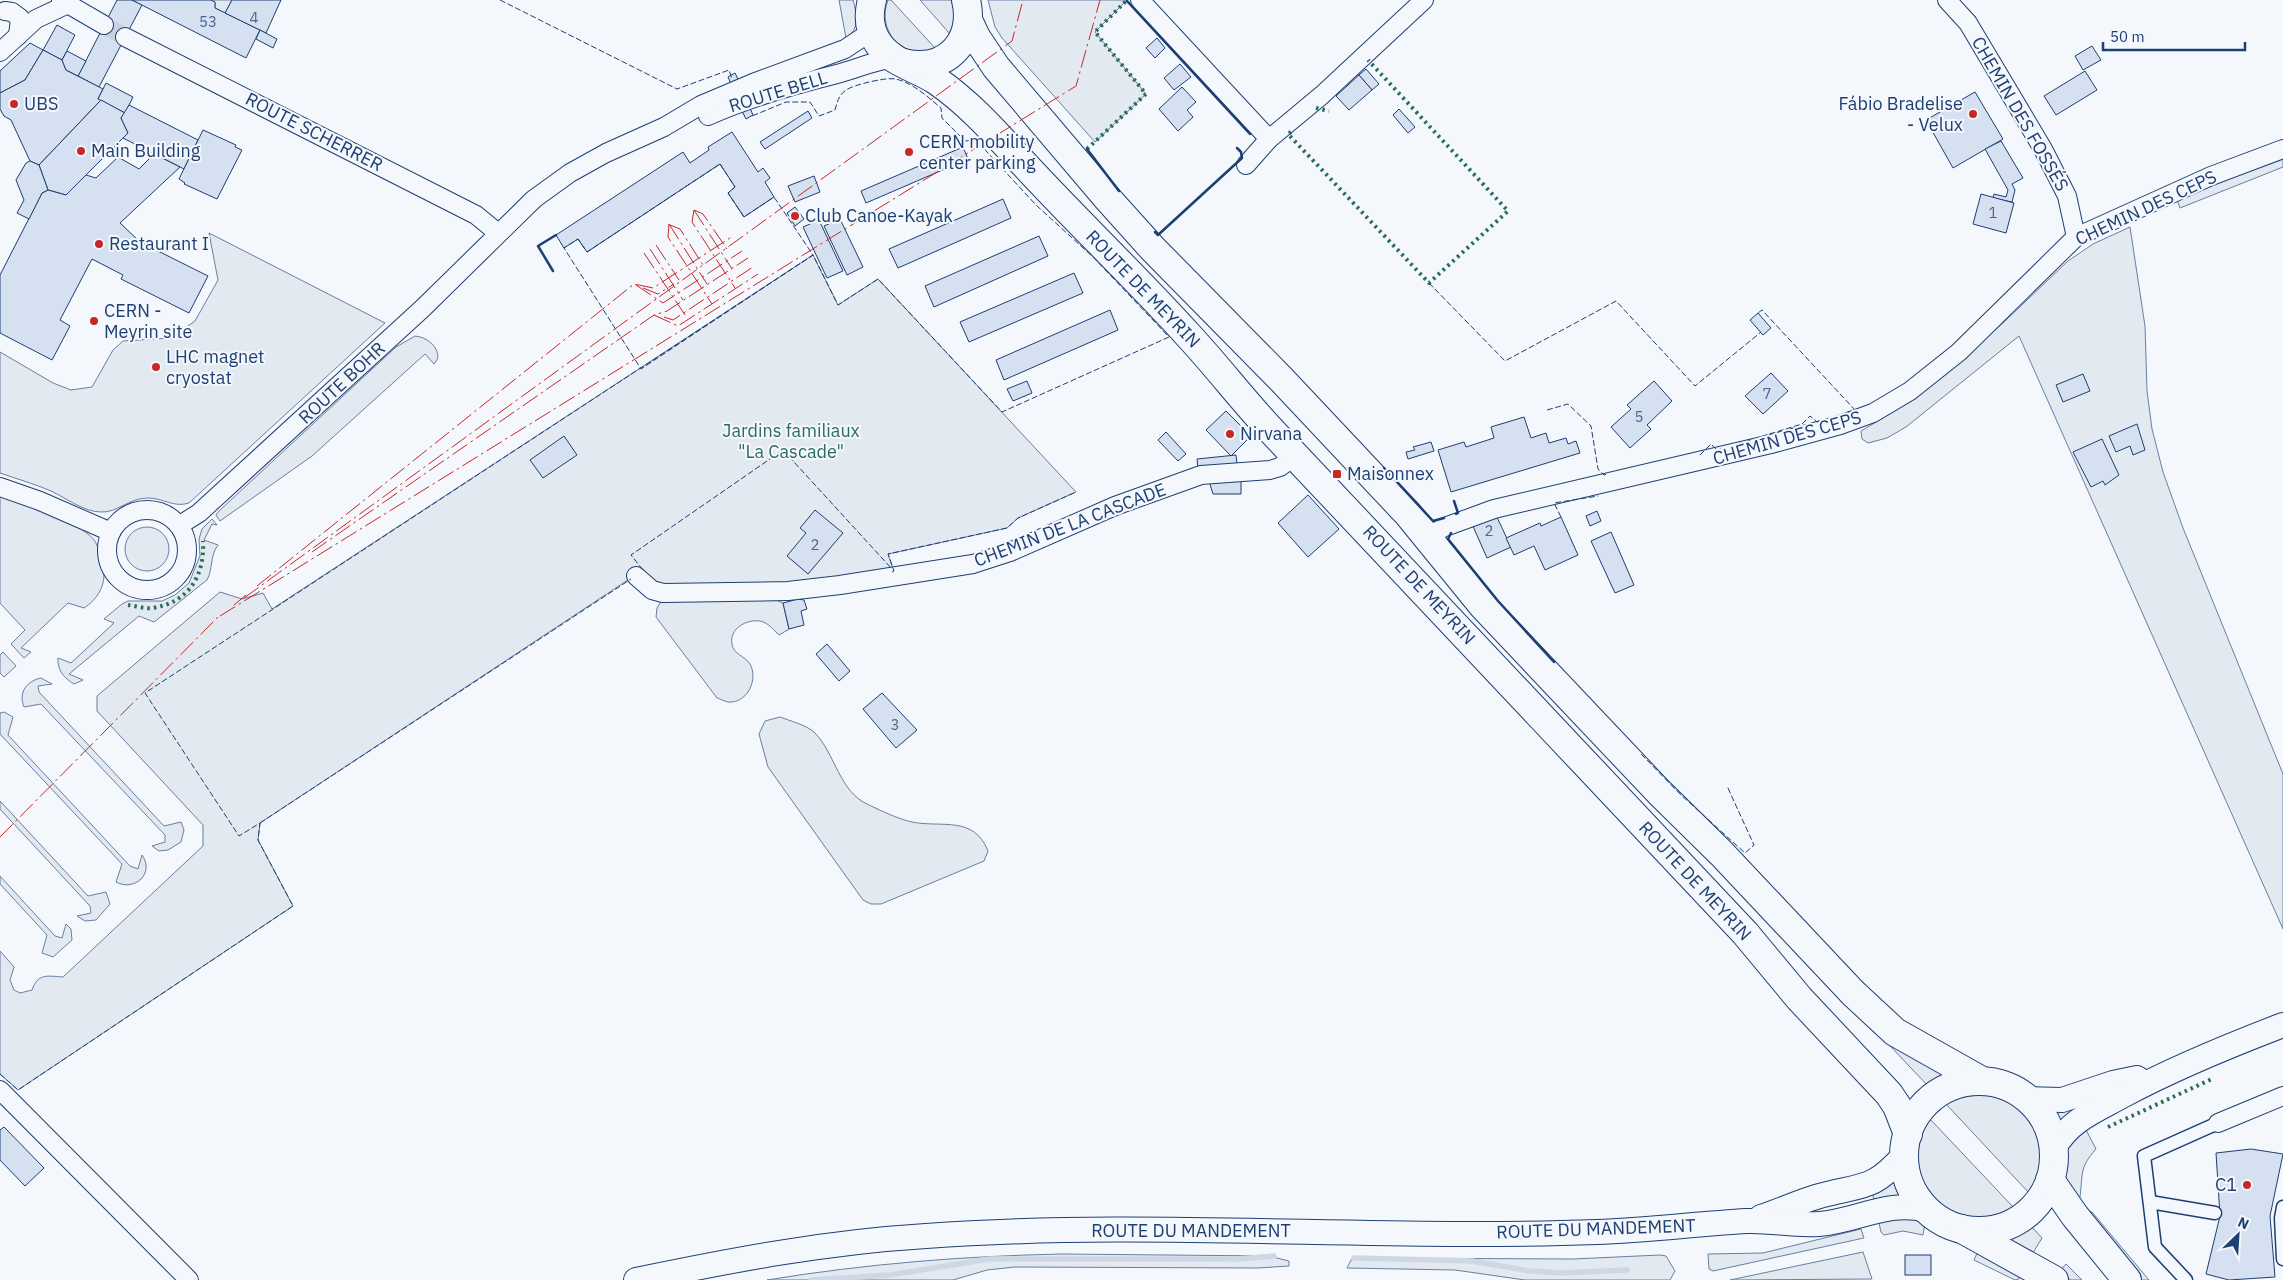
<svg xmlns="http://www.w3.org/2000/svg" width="2283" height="1280" viewBox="0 0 2283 1280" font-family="'IBM Plex Sans',sans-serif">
<rect width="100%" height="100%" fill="#f4f7fb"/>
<g fill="#e3e9f0" stroke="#687fa3">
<path d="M211,0H232L225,13L215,8V2Z"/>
<path d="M839,0H853C857,15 860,29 846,38Z"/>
<path d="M888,0H891L935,48C903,63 876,30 888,0Z"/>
<path d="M920,0H951C956,11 955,23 950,34Z"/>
<path d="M988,0H1127L1095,32L1146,94L1095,142L1002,38L995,27Z"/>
<path d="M2283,158V167L2180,208L2177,200Z"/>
<path d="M2130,227L2145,326L2147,391L2152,429L2163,472L2183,528L2283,774V929L2019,336L1906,427L1887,438L1868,443L1862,439L1861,431L1915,399L1942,377L2004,322L2068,261L2093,244Z"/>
<path d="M209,233L385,323L189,503C174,508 163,498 148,498C129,498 117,513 101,512C84,512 66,498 51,491C35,484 17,479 0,473V352L53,383L71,390L92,387L113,350L123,341L171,338L195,321L218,280Z"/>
<path d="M813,255L838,305L878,279L1076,492L1018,518L1007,528L888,554L894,571L812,584L657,587L643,570L260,823L258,840L293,906L18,1090L0,1074V951L14,967L10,980L14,990L20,993L32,990C38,973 47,976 63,977L203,846V825L97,711V696L220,592L242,599L263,593L272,609Z"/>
<path d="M415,336C426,337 438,345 438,358L434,364L425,354L312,456L220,521L216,515L219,511L396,347Z"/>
<path d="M0,495C20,502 87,524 96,543C100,550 100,561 103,569C107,584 97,600 84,608L68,603L21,648L31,652L24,658L11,644L25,630L0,603Z"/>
<path d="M212,519L217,525L212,524L204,540L218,545C210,555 213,569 207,580L154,622L139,616L69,674L83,680L74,684C64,678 57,670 58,658L71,663L114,623L104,619L122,604L128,601H162L175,595L189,583L200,556L199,539L202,529Z"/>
<circle cx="147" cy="549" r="22"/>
<path d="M662,600H776L783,603L789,629L779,635C774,630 767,622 760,621C746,619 729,629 732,644C733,654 745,656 750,664C758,678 749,701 731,702C727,703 721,699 717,698L656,617L657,608Z"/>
<path d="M3,652L16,666L4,677L0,673V655Z"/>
<path d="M41,678L52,684L38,686L39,692L164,826L181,822L184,830L181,842L168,850L159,851L152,846L165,842V835L41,704L24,707C18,692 27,681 41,678Z"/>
<path d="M4,712L13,717L8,735L130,866L138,869L142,855C155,873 135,892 116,882L122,864L0,734V713Z"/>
<path d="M780,717C790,721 807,725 815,733C836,755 839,792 869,805C882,811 898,819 912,822C941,828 974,815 988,851L984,861L881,904H871L863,900L768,767L759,734L765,721Z"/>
<path d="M0,801L88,896L106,892L110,904L96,920L85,921L77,916L91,913L90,906L0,809Z"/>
<path d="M0,876L55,936L62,938L66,924L71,929L72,940L53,957L42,953L47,935L0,884Z"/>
<path d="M1874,1029L1950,1076L1929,1087Z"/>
<path d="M1984,1094C2034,1102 2057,1151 2030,1194L1946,1104L1957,1098Z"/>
<path d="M2075,1105L2077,1111L2058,1123L2052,1112L2053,1110Z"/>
<path d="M1930,1119L2014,1208C1951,1241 1891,1180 1930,1119Z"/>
<path d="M2084,1126L2096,1149C2079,1168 2083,1174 2080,1197L2074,1200C2067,1183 2058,1162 2068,1143C2072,1137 2079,1131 2084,1126Z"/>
<path d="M1896,1178L1902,1194L1901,1197L1874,1200L1872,1192Z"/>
<path d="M2089,1212H2092L2149,1280H2140Z"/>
<path d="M1893,1217L1920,1220L1925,1223L1923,1235L1903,1231L1884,1235L1881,1232L1878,1219Z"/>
<path d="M2030,1225L2042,1238L2031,1256L2002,1239L2021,1232Z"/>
<path d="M1861,1229L1864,1238L1713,1271L1709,1269L1708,1254L1763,1253Z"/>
<path d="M1978,1251L2022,1273L2019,1279L2015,1280L1974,1260Z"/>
<path d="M1863,1252L1872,1279L1730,1280Z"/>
<path d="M1062,1254L1269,1256L1289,1261V1266L1258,1268L1015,1267L987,1270L953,1280H767C865,1264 963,1256 1062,1254Z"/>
<path d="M1660,1255L1666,1256L1675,1271L1670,1280H1525L1455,1270L1347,1268L1351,1260L1358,1258L1573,1259Z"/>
<path d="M2066,1264L2082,1280H2071L2059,1272Z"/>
</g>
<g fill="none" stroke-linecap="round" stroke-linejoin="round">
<g stroke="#cfd7e4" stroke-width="5.5">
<path d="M1354,1258L1472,1261L1530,1271L1561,1273L1627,1270"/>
<path d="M811,1280L890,1275L989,1259H1238L1274,1256"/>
</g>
</g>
<g fill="#d5e0f0" stroke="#1d3f73">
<path d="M117,0H132L142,5L99,87L78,76Z"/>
<path d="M132,0H211L215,2V8L260,30L246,58Z"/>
<path d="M232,0H281L266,33L225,13Z"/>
<path d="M57,25L75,35L62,60L43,50Z"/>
<path d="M260,30L277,39L273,48L256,39Z"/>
<path d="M1157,38L1165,48L1155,58L1146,48Z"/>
<path d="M30,43L43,50L25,80L0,93V71Z"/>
<path d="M2092,46L2101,60L2083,70L2075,56Z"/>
<path d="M43,50L62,60L66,70L103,89L98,99L101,100L39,165L30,161L11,120L4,116L0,109V93L25,80Z"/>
<path d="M67,51L86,61L78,76L66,70L62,60Z"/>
<path d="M1180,64L1191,77L1174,90L1164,78Z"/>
<path d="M1366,69L1379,84L1372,90L1359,75Z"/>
<path d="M2085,71L2097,90L2056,115L2044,96Z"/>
<path d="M735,73L739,81L731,84L728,77Z"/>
<path d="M1359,75L1372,90L1349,110L1336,96Z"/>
<path d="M106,83L133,97L125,113L98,99Z"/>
<path d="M1182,87L1196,102L1187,110L1193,117L1178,131L1159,109Z"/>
<path d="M1975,92L2003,139L1953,168L1926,120Z"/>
<path d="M101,100L125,113L121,118L128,133L66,195L48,190L39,165Z"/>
<path d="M129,105L198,140L184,169L123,138L128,133L121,118Z"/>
<path d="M750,108L753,115L746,119L742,111Z"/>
<path d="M1399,109L1415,127L1408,133L1393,115Z"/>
<path d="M808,111L812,118L765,149L760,142Z"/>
<path d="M203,130L236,145L235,147L242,150L217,199L184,184L185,183L179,179Z"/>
<path d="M732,132L758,172L763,168L770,178L765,182L774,197L744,217L728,193L735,187L720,164L587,252L578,239L564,248L556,235L683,152L690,163L709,150L708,147Z"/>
<path d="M2001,141L2023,178L2012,184L2015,190L2012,202L1993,198L1994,194L2006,197L2008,190L1985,149Z"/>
<path d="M963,147L968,159L866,203L861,191Z"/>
<path d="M154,154L180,167L120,223L140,242L208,276L189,313L121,279L123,275L92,259L60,320L70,326L52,360L0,333V275L42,193L48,190L66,195L86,175L96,178L118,157L139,169Z"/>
<path d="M30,161L39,165L48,190L42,193L29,219L17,213L24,200L16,180L26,163Z"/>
<path d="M814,176L820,192L795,202L788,186Z"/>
<path d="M1981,194L2014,203L2006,233L1973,224Z"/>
<path d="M1003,199L1011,218L898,268L889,249Z"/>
<path d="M795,207L804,219L795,226L787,213Z"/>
<path d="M840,219L863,267L847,275L824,226Z"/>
<path d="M819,220L843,271L827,278L803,227Z"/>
<path d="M1039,236L1048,256L934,307L925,286Z"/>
<path d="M1074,273L1083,293L969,342L960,322Z"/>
<path d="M1110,310L1118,330L1004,380L996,360Z"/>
<path d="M1758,313L1771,328L1763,335L1750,320Z"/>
<path d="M1771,373L1788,391L1763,414L1745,396Z"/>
<path d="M2083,374L2090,391L2063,402L2056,385Z"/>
<path d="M1027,381L1032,393L1013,401L1007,389Z"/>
<path d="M1654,381L1672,401L1647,425L1651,429L1630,448L1611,427L1631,409L1627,405Z"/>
<path d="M1226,411L1251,436L1231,456L1206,430Z"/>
<path d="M1524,417L1531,438L1546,433L1549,443L1566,438L1568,444L1576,441L1580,453L1451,492L1438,450L1464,442L1466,447L1494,438L1491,427Z"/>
<path d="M2137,424L2145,450L2133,455L2130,446L2116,452L2109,436Z"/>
<path d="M1166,432L1186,454L1178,461L1158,440Z"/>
<path d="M564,436L577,455L543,478L530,460Z"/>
<path d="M2102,439L2119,475L2105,485L2103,481L2091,487L2073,452Z"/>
<path d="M1431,442L1434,451L1408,459L1406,452L1415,450L1413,447Z"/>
<path d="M1236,455L1237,464L1198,468L1197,459Z"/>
<path d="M1208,478L1241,479V494H1213Z"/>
<path d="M1308,495L1339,529L1308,557L1278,523Z"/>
<path d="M815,510L843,533L808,574L787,556L806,533L800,528Z"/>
<path d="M1597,511L1601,521L1590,526L1586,516Z"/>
<path d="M1495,513L1511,547L1487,558L1472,524Z"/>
<path d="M1561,517L1578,555L1545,570L1534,546L1514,555L1506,538L1540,523L1541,526Z"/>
<path d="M1611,532L1634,585L1615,593L1591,541Z"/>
<path d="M798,599L804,600L807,609L801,611L804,625L789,629L783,603Z"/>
<path d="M827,644L850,671L839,681L816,654Z"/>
<path d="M882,693L917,730L896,748L863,709Z"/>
<path d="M4,1127L44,1168L25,1186L0,1160V1130Z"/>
<path d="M2251,1149L2283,1154L2270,1216L2275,1277L2229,1280L2206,1274L2220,1216L2216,1153Z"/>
<rect x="1905" y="1255" width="26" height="20"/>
</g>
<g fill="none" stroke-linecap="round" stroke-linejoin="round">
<path stroke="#c9d2e0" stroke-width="18" stroke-dasharray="18 9" stroke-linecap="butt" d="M104,25L125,37"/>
<g stroke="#1d3f73" stroke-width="15">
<g id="pedestrian">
<path d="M2150,1202L2215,1213"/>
<path d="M2283,1207L2281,1218L2283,1259"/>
<path d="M2186,1280L2155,1247L2144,1156L2218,1123"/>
</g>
</g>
<g stroke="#1d3f73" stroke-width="20">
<g id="minor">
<path d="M61,0L104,25"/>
<path d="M1140,0L1269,139"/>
<path d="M1947,0L1968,23L2043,149L2067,196L2076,237"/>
<path d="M5,11L12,12L20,18L18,36"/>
<path d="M125,37L476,215L498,233"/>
<path d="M0,52L36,19L68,4"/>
<path d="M708,116C750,97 793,85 837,74C856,69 873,61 893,58"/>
<path d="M1246,165L1269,139L1322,95L1424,0"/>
<path d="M0,487L40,501L111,532"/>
<circle cx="147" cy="550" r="40"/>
<path d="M180,525L199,513L423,308L534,199L570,173L606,153L664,127L701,105L753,83L845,49L863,37L871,27"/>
<path d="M1429,538L1442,528L1494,509L1771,444L1840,425L1873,413L1910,391L1959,352L2076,237L2211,176L2283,149"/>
<path d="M636,576L652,590L663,593L788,591L840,585L973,564L1010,552L1115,506L1201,475L1270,470L1280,467L1296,455"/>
<path d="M0,1090L189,1280"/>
<path d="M2218,1123L2283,1096"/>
</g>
</g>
<g stroke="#1d3f73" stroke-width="26">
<g id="secondary">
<path d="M2027,1099L2062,1100L2113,1083L2137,1078"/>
<path d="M2054,1148C2070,1120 2095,1111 2122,1096C2174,1068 2228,1046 2283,1025"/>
<path d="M1761,1217C1779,1211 1797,1203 1816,1197C1859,1184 1871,1193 1904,1155"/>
<path d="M636,1280C732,1260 827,1242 926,1236C1149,1220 1374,1240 1597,1232C1647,1230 1697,1224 1747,1221C1771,1220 1795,1226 1819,1224C1858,1221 1886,1200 1927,1210"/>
</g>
</g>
<g stroke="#1d3f73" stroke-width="30">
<g id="primary">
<path d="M872,0C868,15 869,30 878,43C891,63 918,68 937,81C966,101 990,127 1013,152C1070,215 1131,272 1188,335C1216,365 1241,398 1269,428C1428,595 1586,765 1745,933L1799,998L1889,1094L1897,1106L1908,1134"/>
<path d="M968,20L976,37L996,67L1108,199L1153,249L1282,380L1408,514L1483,606L1659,792L1722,854L1853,993L1895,1032L1982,1081"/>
<path d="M904,63C946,73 976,41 966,0"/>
<circle cx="1979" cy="1156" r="75"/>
<path d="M2050,1180L2075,1216L2127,1280"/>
<path d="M1962,1229L2054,1280"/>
</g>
</g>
<use href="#pedestrian" stroke="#f4f7fb" stroke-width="12"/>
<use href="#minor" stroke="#f4f7fb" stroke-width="18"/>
<use href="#secondary" stroke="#f4f7fb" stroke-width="24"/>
<use href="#primary" stroke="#f4f7fb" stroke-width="28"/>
<g stroke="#2c6c60" stroke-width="4" stroke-dasharray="2.5 4" stroke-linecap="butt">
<path d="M1316,108L1329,111"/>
<path d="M1291,132L1288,134L1429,283L1508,211L1368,60"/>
<path d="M1087,149L1146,94L1095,32L1127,0"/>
<path d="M128,605C136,606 145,609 152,608C189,603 205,575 203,541"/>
<path d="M2108,1127L2214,1078"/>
</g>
<g stroke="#1d3f73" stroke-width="1" stroke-dasharray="6 2.5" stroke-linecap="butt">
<path d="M500,0L677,89L729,70L732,79"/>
<path d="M720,164L735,187L728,193L744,217L774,197L813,255L641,369L564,248L578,239L587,252Z"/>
<path d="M1429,283L1505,361L1616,301L1695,386L1761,332"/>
<path d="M1547,410L1568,404L1591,426L1598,469L1604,475L1607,474"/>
<path d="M1737,444L1802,424L1810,416L1817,422L1855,410L1762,310L1758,313"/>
<path d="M1700,455L1711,444L1717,450L1721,449"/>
<path d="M1561,517L1554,503L1598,496"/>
<path d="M643,570L631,555L783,450L892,569"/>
<path d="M892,572L894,571L888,554L1007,528L1018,518L1076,492"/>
<path d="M1641,754L1680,794L1745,853L1754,845L1727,786"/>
<path d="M260,823L631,579"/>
<path d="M0,1074L18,1090L293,906L258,840L260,823L239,836L145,693L813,255L838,305L878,279L1002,412L1169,337L1093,257L1036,205L976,140L965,141L942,118L941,108C928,97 912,82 895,79C886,77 853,85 846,90C839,95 837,102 835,110L819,116L810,102H786L752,116"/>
</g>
<g stroke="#1d3f73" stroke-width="2.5">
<path d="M1127,1L1250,134"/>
<path d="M1087,149L1119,191"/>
<path d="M1155,232L1158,235L1242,158L1241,152L1237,148"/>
<path d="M553,271L538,246L556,235"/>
<path d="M1384,468L1433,521L1444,518"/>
<path d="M1454,501L1458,513L1456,514"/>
<path d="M1451,533L1448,539L1498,601L1554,662"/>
</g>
<g stroke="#c62828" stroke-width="1" stroke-dasharray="18 4 2.5 4" stroke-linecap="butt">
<path d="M694,210L692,222L735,288"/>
<path d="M694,210L732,269"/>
<path d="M694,210L703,214L727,249"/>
<path d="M669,224L668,237L712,304"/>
<path d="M669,224L707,284"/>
<path d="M670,225L680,229L703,265"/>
<path d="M656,245L679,280"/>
<path d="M650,249L683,300"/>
<path d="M644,253L685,315"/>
<path d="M636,285L663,303L742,251"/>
<path d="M643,288L658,294L674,284"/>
<path d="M654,315L678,326L758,274"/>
<path d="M664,317L673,320L753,267"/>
<path d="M312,552L654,315L667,311L748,258"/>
<path d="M257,586L634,284L653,288L733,236"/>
<path d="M244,598L1012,41L1023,0"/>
<path d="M234,605L246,595"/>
<path d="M220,616L1076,86L1100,0"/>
<path d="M0,837L220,615"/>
</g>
</g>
<g fill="#c62828" stroke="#f4f7fb" stroke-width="2">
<circle cx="14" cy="104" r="5"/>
<circle cx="1973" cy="114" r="5"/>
<circle cx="81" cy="151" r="5"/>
<circle cx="909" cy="152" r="5"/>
<circle cx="795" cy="216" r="5"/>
<circle cx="99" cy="244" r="5"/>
<circle cx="94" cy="321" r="5"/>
<circle cx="156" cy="367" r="5"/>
<circle cx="1230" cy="434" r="5"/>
<rect x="1332" y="469" width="10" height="10" rx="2.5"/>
<circle cx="2247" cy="1185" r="5"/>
</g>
<g text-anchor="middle" stroke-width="4" stroke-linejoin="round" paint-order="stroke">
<g font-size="15" fill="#4b6792">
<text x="254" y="23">4</text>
<text x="208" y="27">53</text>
<text x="1993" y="218">1</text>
<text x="1767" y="399">7</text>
<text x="1639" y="422">5</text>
<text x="1489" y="536">2</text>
<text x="815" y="550">2</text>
<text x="895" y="730">3</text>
</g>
<g font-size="18" fill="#1d3f73" stroke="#f4f7fb">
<text transform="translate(778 92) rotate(-17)" y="6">ROUTE BELL</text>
<text transform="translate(2020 114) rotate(60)" y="6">CHEMIN DES FOSSÉS</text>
<text transform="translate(314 132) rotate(27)" y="6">ROUTE SCHERRER</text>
<text transform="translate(2146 208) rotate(-25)" y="6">CHEMIN DES CEPS</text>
<text transform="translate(1143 289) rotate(46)" y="6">ROUTE DE MEYRIN</text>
<text transform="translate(342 383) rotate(-43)" y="6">ROUTE BOHR</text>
<text transform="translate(1787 438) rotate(-16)" y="6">CHEMIN DES CEPS</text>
<text transform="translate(1070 525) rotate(-21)" y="6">CHEMIN DE LA CASCADE</text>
<text transform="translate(1419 585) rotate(47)" y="6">ROUTE DE MEYRIN</text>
<text transform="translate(1695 881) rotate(47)" y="6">ROUTE DE MEYRIN</text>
<text transform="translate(1596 1229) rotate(-2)" y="6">ROUTE DU MANDEMENT</text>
<text x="1191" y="1237">ROUTE DU MANDEMENT</text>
</g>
<g font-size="18" fill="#1d3f73" stroke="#f4f7fb" text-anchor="start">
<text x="24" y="110">UBS</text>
<text x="1963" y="110" text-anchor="end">Fábio Bradelise<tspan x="1963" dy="21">- Velux</tspan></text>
<text x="919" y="148">CERN mobility<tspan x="919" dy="21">center parking</tspan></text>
<text x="91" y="157">Main Building</text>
<text x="805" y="222">Club Canoe-Kayak</text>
<text x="109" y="250">Restaurant I</text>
<text x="104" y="317">CERN -<tspan x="104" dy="21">Meyrin site</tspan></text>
<text x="166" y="363">LHC magnet<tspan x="166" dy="21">cryostat</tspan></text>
<text x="1240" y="440">Nirvana</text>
<text x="1347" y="480">Maisonnex</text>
<text x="2237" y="1191" text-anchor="end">C1</text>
</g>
<g font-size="18" fill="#2c6c60" stroke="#f4f7fb">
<text x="791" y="437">Jardins familiaux<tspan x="791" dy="21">"La Cascade"</tspan></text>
</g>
</g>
<g transform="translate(2238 1235) rotate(25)" stroke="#f4f7fb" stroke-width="4" paint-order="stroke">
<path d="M0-4L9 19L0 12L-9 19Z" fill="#1d3f73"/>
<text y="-8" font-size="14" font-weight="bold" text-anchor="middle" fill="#1d3f73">N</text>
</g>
<path d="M2103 42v8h142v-8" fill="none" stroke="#1d3f73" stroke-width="2.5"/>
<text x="2110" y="42" font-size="15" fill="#1d3f73" stroke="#f4f7fb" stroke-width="4" paint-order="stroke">50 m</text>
</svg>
